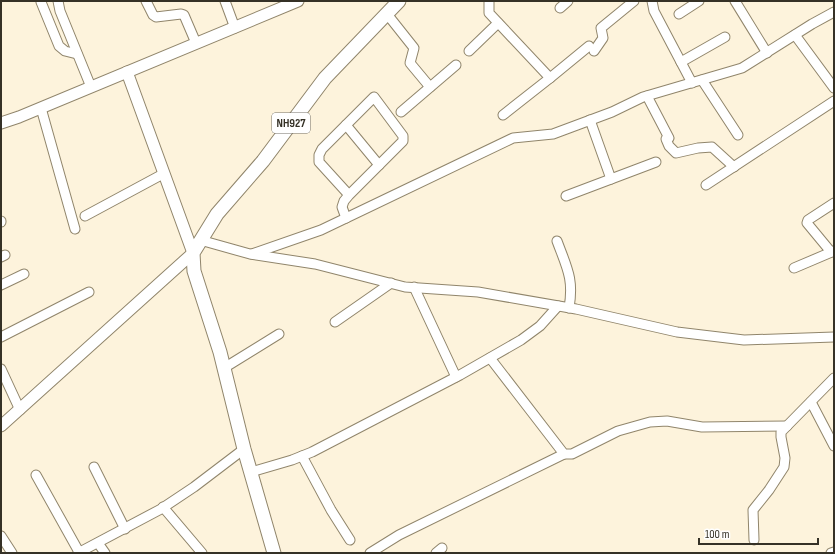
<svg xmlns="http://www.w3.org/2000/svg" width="835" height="554" viewBox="0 0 835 554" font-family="'Sofia Sans Condensed',sans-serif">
<rect width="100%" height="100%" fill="#fdf3dc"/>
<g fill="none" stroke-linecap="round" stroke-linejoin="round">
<g stroke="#90856b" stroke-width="11">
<g id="minor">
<path d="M58,1L60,11L91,87"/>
<path d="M146,1L153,15L156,17L181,14L184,15L196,43"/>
<path d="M225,1L235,28"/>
<path d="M489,1V13L550,78L589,46"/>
<path d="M652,1L654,11L692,83"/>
<path d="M735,1L767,53"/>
<path d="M41,2L59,46L65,51L77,54"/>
<path d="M560,8L568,1"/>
<path d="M387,14L414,48L410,63L430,87"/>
<path d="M679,14L699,1"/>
<path d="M795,35L834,88"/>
<path d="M469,51L498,23"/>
<path d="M594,51L603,38L601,28L634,1"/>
<path d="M681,62L725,37"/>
<path d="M702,80L738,135"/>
<path d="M647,96L669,138"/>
<path d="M41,108L75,229"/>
<path d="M401,112L456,65"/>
<path d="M503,115L550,78"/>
<path d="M590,120L611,179"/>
<path d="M346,125L379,165"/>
<path d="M666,139L669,146L676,153L698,148L712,147L734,167"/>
<path d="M706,185L834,101"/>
<path d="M566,196L656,162"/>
<path d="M85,216L163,174"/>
<path d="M346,218L342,207L344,201L349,195L403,141V136L374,97L322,149L319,155V162L349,195"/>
<path d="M1,221V222"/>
<path d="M200,240L250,254L315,264L405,287L478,292L576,309L677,332L744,340L834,337"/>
<path d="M557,241C567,268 574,279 569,308"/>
<path d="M831,252L807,223L808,220L834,203"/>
<path d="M252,254L321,230L513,138L553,134L612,112L643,97L742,68L812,24L834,12"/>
<path d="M1,257L5,255"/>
<path d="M794,268L834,251"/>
<path d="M1,285L24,274"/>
<path d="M414,287L456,377"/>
<path d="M335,322L391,283"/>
<path d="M1,337L89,292"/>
<path d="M490,358L564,454H572L618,431L650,422L667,421L702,427L787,426"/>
<path d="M224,368L279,334"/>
<path d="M1,369L20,410"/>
<path d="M811,402L834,446"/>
<path d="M302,456L331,510L350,540"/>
<path d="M94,467L125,529"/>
<path d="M251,472L292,460L312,452L460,375L521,340L540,326L558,306"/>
<path d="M36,475L79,552"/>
<path d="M163,507L202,553"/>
<path d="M1,536L12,553"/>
<path d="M754,540L753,510L769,490L784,467L785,458L781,437V432L834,378"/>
<path d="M98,543L105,553"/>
<path d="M78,553L161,509L194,487L244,449"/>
<path d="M370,553L399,535L564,454"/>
<path d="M436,553L442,548"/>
<path d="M831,553L834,552"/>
</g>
</g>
<g stroke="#90856b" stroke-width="13">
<g id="major">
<path d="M1,123L19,117L298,1"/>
<path d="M1,426L193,253L127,72"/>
</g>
</g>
<g stroke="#90856b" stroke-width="15">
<path id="highway" d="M274,553L244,449L220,352L194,271L193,253L217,214L263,161L325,78L399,1"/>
</g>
<use href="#minor" stroke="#fff" stroke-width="9"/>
<use href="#major" stroke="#fff" stroke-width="11"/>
<use href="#highway" stroke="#fff" stroke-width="13"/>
</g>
<g text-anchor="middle" stroke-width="3" stroke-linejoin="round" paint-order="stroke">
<rect fill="#fff" stroke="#726f67" stroke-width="1" x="272" y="113" width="38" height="20" rx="3"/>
<g font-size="12" font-weight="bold" fill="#353126">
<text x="291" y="127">NH927</text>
</g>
</g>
<rect width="835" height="554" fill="none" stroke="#353126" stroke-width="4"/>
<path d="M699 538v6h119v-6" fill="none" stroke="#353126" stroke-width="2"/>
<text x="705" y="538" font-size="12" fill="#353126" stroke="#ffffff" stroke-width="3" paint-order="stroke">100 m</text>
</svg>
